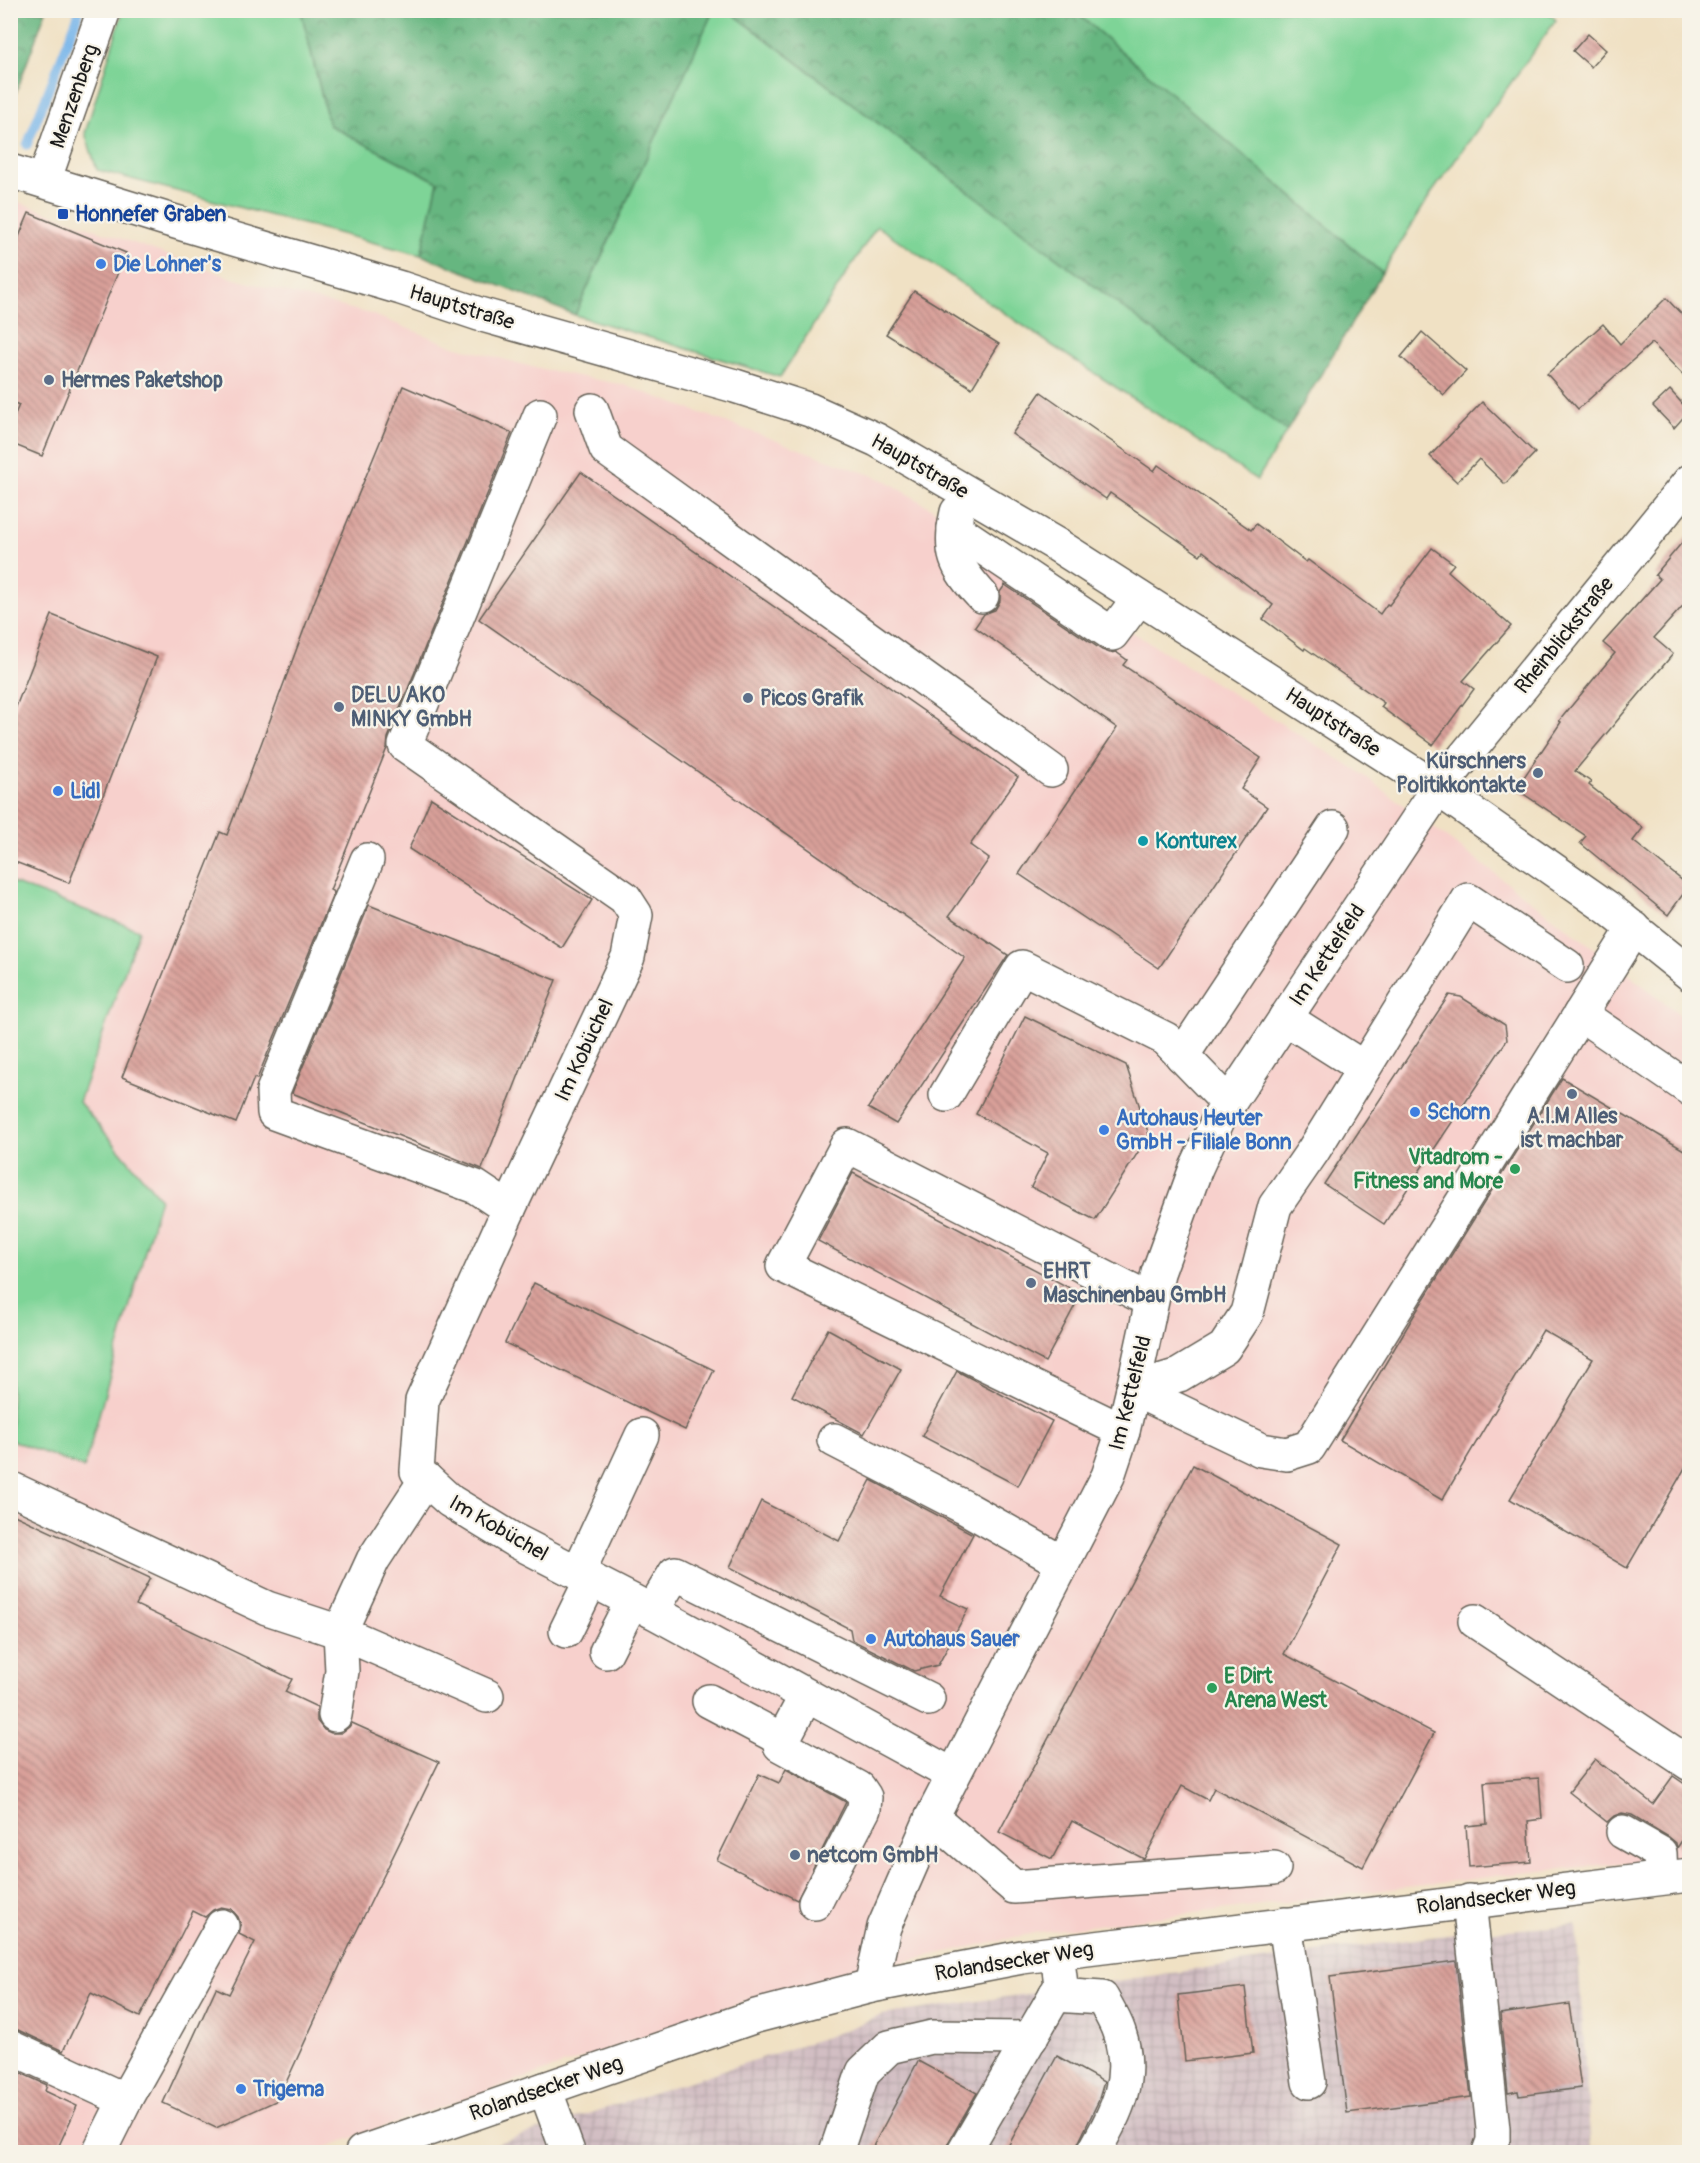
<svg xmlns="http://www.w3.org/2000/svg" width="1700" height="2163" viewBox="0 0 1700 2163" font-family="Pangolin,sans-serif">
<defs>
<pattern id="industrial-grid" width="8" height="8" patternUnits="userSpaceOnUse" patternTransform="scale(1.5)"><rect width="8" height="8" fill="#d2bec3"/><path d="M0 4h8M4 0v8" fill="none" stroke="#b4a3a7"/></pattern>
<pattern id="forest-crowns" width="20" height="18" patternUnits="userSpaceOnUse" patternTransform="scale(1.5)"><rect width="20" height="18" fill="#66b680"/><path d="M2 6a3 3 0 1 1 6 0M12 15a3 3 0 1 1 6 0" fill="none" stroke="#539368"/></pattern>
<pattern id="building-back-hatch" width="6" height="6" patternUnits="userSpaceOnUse" patternTransform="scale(1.5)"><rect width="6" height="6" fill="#d9a09a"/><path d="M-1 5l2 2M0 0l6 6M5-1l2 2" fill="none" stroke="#af827d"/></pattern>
</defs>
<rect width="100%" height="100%" fill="#f7f3e8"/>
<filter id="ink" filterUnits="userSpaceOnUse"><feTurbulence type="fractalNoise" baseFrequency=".0167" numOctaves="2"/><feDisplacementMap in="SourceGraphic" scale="12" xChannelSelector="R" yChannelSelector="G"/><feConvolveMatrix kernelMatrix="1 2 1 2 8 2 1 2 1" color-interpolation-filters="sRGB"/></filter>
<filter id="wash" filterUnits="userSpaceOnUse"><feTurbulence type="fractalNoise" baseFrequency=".008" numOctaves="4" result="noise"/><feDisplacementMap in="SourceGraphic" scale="24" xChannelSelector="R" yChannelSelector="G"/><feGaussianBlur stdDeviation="1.35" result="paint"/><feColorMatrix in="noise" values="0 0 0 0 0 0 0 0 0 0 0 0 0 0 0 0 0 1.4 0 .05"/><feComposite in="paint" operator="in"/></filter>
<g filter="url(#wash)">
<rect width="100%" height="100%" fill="#f0e1c4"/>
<path fill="#f7d0cc" d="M10,199L238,280L371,314L450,345L536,368L624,385L887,481L1358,771L1631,976L1689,1022V1856L1513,1874L1039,1932L896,1963L748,2001L312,2152H11V1440L84,1468L160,1198L79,1102L139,931L11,882Z"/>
<path fill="url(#industrial-grid)" d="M1576,1925L1591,2152H470L832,2035L882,2015L1338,1949L1455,1934Z"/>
<g fill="#7ed497" stroke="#4d785a" stroke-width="1.5">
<path d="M1546,10L1556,20L1431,194L1382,273L1074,11Z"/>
<path d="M123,11H301L329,125L438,182L421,255L97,170L85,133Z"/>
<path d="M713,11H729L1287,431L1257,480L1053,346L877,226L780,377L575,315Z"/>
<path d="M10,882L139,930L79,1102L160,1198L84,1468L11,1440Z"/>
</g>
<g fill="url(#forest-crowns)" stroke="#41694e" stroke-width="1.5">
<path d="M11,10L46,11L11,106L10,11Z"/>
<path d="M301,11V10L713,11L575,315L421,255L438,182L329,125Z"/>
<path d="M729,11H1074L1382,273L1287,431Z"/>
</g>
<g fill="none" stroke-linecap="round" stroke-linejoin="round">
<path stroke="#77b5ea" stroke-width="9" d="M27,145L80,10"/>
</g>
<g id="blocks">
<g fill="url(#building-back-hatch)">
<path d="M1588,34L1606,50L1591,67L1573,51Z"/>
<path d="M29,213L126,253L42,456L10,443V426L19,405L10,401V258Z"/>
<path d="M914,291L999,344L972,388L886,334Z"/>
<path d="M1666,298L1689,322V381L1652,343L1578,409L1547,374L1603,324L1620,344Z"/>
<path d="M1422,332L1466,371L1444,395L1401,357Z"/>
<path d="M403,386L512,433L388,738L387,748L330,890L334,892L257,1079L254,1078L236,1123L122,1077L220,832L227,835L315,600Z"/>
<path d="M1670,390L1689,411L1674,428L1653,406Z"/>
<path d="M1041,392L1154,471L1158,465L1251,530L1256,524L1306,562L1308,560L1380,614L1387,604L1389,605L1432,548L1454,564L1448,571L1511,626L1463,681L1474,689L1433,745L1381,707L1384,703L1305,648L1304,650L1263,619L1273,605L1203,551L1200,555L1110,493L1106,499L1012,434Z"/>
<path d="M1482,402L1535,453L1505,484L1479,459L1457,482L1430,456Z"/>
<path d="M581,472L1018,777L970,845L989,859L949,916L1008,955L896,1124L868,1108L965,958L479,619Z"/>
<path d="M1689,534V599L1654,638L1673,654L1575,771L1591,782L1589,785L1643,828L1633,841L1689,886L1668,915L1580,843L1586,836L1516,789L1561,722L1559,721L1615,653L1603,643L1660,579L1655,575Z"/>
<path d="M1005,585L1102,650L1110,653L1116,652L1127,660L1123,665L1261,758L1241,789L1267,807L1159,968L1019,874L1117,728L975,627L984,614L995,610L1000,601V592Z"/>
<path d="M52,615L157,657L69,883L10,860V722Z"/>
<path d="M431,798L592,900L562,948L409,849Z"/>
<path d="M369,905L556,980L482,1169L292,1093Z"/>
<path d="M1449,995L1461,997L1505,1025L1507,1040L1384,1224L1324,1184Z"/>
<path d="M1025,1016L1126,1065L1149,1135L1095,1220L1031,1187L1048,1153L976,1114Z"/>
<path d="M1562,1078L1689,1153V1461L1627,1568L1510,1499L1593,1359L1543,1330L1442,1500L1340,1440L1419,1307Z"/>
<path d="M853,1173L1081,1294L1045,1362L818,1241Z"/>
<path d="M534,1283L714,1370L685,1430L505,1343Z"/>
<path d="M828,1329L901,1369L864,1434L792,1396Z"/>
<path d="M957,1371L1052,1421L1018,1486L922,1436Z"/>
<path d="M1193,1465L1342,1544L1284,1654L1434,1733L1363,1867L1214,1788L1208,1800L1182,1786L1144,1859L1072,1821L1052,1859L999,1832Z"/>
<path d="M871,1480L973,1534L940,1596L968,1609L938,1665L914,1671L852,1640L850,1629L730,1567L761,1501L839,1541Z"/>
<path d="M10,1513L150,1578L136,1605L292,1679L285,1692L317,1707V1721L324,1730L331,1733H341L349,1727L352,1723L439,1762L342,1961L278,2100L216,2128L163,2103L216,1988L229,1994L255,1942L239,1934L241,1925L238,1917L231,1909L221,1907L213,1910L205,1917L193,1911L140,2017L91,1993L63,2051L18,2030L10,2029Z"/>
<path d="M1595,1759L1653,1804L1673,1776L1689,1787V1830L1677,1848L1676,1843L1669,1837L1632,1815L1622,1813L1614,1816L1607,1822L1569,1792Z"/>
<path d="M786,1769L846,1802L797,1900L717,1860L759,1774L779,1783Z"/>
<path d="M1539,1778L1542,1819L1528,1821L1531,1862L1469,1867L1466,1826L1487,1824L1484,1782Z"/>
<path d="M1456,1961L1471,2097L1347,2113L1330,1977Z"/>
<path d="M1245,1987L1253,2053L1185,2061L1178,1995Z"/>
<path d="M1569,2004L1581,2088L1519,2096L1518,2091L1508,2093L1500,2014Z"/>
<path d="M1057,2056L1104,2082L1098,2102L1074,2152H1005Z"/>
<path d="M918,2061L977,2093L948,2143L945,2152H870Z"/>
<path d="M10,2068L47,2085L45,2091L77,2106L56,2152H10Z"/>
</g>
</g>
</g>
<g filter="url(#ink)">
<use href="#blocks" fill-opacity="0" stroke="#666157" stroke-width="1.5"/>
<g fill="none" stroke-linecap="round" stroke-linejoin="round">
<g stroke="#666157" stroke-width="36">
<g id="minor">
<path d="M10,171L169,220L401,288L479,314L735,386L810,410L877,440L1057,545L1438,789L1608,908L1690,974"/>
<path d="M44,181L104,10"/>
<path d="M592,410L606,449L1051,770"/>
<path d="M540,415L405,745L625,898L636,915L628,957L509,1209L422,1401L417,1471L450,1501L512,1539L652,1611L953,1775"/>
<path d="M957,512C948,552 955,567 982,596"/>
<path d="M954,528L1112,634L1139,598"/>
<path d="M367,860L273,1091L274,1113L476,1187L509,1209"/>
<path d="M1580,1014L1690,1089"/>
<path d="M1285,1018L1364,1068"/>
<path d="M1182,1056L1333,828"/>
<path d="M946,1095L1022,967L1166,1039L1229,1104"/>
<path d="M1133,1389L1261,1450L1287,1454L1309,1447L1634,928"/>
<path d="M1133,1389L1179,1375L1224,1348L1247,1313L1275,1206L1313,1151L1468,900L1567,966"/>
<path d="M1123,1431L783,1266L847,1145L1151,1301"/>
<path d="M834,1440L964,1507L1063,1563"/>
<path d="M10,1488L267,1608L340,1632L373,1560L426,1479"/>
<path d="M578,1573L642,1435"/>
<path d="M652,1611L675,1573L928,1699"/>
<path d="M1475,1621L1690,1764"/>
<path d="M566,1631L591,1580"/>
<path d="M606,1652L632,1601"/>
<path d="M806,1696L780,1745L859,1788L865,1797L864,1809L815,1903"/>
<path d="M709,1701L783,1740"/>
<path d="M335,1715L342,1671L340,1632L487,1696"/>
<path d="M932,1817L1014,1887L1274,1868"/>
<path d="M1623,1832L1660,1853L1661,1878"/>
<path d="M1469,1901L1493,2129V2141L1489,2152"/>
<path d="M1285,1924L1309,2082"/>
<path d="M871,1986L884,1927L932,1817L1108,1476L1123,1431L1133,1389L1158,1273L1196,1168L1219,1118L1438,789L1690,481"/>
<path d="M1055,1995L1102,1998C1108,2009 1115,2020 1119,2032C1135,2079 1116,2112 1094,2152"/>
<path d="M10,2047L125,2100"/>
<path d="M545,2089L568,2152"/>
<path d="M99,2152L125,2100L222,1926"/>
<path d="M362,2152L756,2016L871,1986L1022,1957L1690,1875"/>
<path d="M836,2152L863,2072L889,2047L932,2037L1031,2038"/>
<path d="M964,2152L1061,1985L1057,1953"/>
</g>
</g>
<use href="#minor" stroke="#fff" stroke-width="33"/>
</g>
</g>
<rect fill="#1a4fb4" stroke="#f7f3e8" stroke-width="2" x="57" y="208" width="12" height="12" rx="3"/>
<g fill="#3f7fe0" stroke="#f7f3e8" stroke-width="2">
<circle cx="101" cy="264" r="6"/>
<circle cx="58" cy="791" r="6"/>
<circle cx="1415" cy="1112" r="6"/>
<circle cx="1104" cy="1130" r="6"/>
<circle cx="871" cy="1639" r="6"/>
<circle cx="241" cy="2089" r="6"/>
</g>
<g fill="#5c6f8a" stroke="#f7f3e8" stroke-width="2">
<circle cx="49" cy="380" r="6"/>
<circle cx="748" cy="698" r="6"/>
<circle cx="339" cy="707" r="6"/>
<circle cx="1538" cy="773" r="6"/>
<circle cx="1572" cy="1094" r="6"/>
<circle cx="1031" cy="1283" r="6"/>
<circle cx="795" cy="1855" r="6"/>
</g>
<circle fill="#0f9aa8" stroke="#f7f3e8" stroke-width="2" cx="1143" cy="841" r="6"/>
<g fill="#2e9e5b" stroke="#f7f3e8" stroke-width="2">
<circle cx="1515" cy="1169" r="6"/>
<circle cx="1212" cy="1688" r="6"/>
</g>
<g text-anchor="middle" stroke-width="4.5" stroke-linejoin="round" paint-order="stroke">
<g font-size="21" fill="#1c1c1c" stroke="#f7f3e8">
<text transform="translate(74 96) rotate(-71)" y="7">Menzenberg</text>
<text transform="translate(462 307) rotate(17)" y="7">Hauptstraße</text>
<text transform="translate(920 466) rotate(30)" y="7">Hauptstraße</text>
<text transform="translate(1564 635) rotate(-51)" y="7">Rheinblickstraße</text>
<text transform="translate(1333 722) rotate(33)" y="7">Hauptstraße</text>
<text transform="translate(1327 955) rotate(-56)" y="7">Im Kettelfeld</text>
<text transform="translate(584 1050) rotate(-65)" y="7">Im Kobüchel</text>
<text transform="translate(1130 1393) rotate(-76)" y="7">Im Kettelfeld</text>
<text transform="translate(499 1528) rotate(30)" y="7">Im Kobüchel</text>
<text transform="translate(1496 1897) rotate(-7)" y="7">Rolandsecker Weg</text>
<text transform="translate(1014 1961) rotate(-9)" y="7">Rolandsecker Weg</text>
<text transform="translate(546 2088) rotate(-19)" y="7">Rolandsecker Weg</text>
</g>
<g font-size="21" font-weight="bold" fill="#164399" stroke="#f7f3e8" text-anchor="start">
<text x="75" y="221">Honnefer Graben</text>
</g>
<g font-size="21" font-weight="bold" fill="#366cbe" stroke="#f7f3e8" text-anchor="start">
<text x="113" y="271">Die Lohner's</text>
<text x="70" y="798">Lidl</text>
<text x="1427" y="1119">Schorn</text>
<text x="1116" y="1125">Autohaus Heuter<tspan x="1116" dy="24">GmbH - Filiale Bonn</tspan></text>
<text x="883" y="1646">Autohaus Sauer</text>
<text x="253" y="2096">Trigema</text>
</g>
<g font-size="21" font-weight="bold" fill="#4e5e75" stroke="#f7f3e8" text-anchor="start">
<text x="61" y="387">Hermes Paketshop</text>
<text x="351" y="702">DELU AKO<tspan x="351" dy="24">MINKY GmbH</tspan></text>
<text x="760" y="705">Picos Grafik</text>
<text x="1526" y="768" text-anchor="end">Kürschners<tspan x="1526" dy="24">Politikkontakte</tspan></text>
<text x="1572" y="1123" text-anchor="middle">A.I.M Alles<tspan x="1572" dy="24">ist machbar</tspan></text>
<text x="1043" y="1278">EHRT<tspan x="1043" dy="24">Maschinenbau GmbH</tspan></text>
<text x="807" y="1862">netcom GmbH</text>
</g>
<g font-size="21" font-weight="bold" fill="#0d838f" stroke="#f7f3e8" text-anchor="start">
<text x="1155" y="848">Konturex</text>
</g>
<g font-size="21" font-weight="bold" fill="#27864d" stroke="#f7f3e8" text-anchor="end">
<text x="1503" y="1164">Vitadrom -<tspan x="1503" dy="24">Fitness and More</tspan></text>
<text x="1224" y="1683" text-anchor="start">E Dirt<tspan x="1224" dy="24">Arena West</tspan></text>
</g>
</g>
<rect width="1700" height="2163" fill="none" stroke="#f7f3e8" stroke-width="36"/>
</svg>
